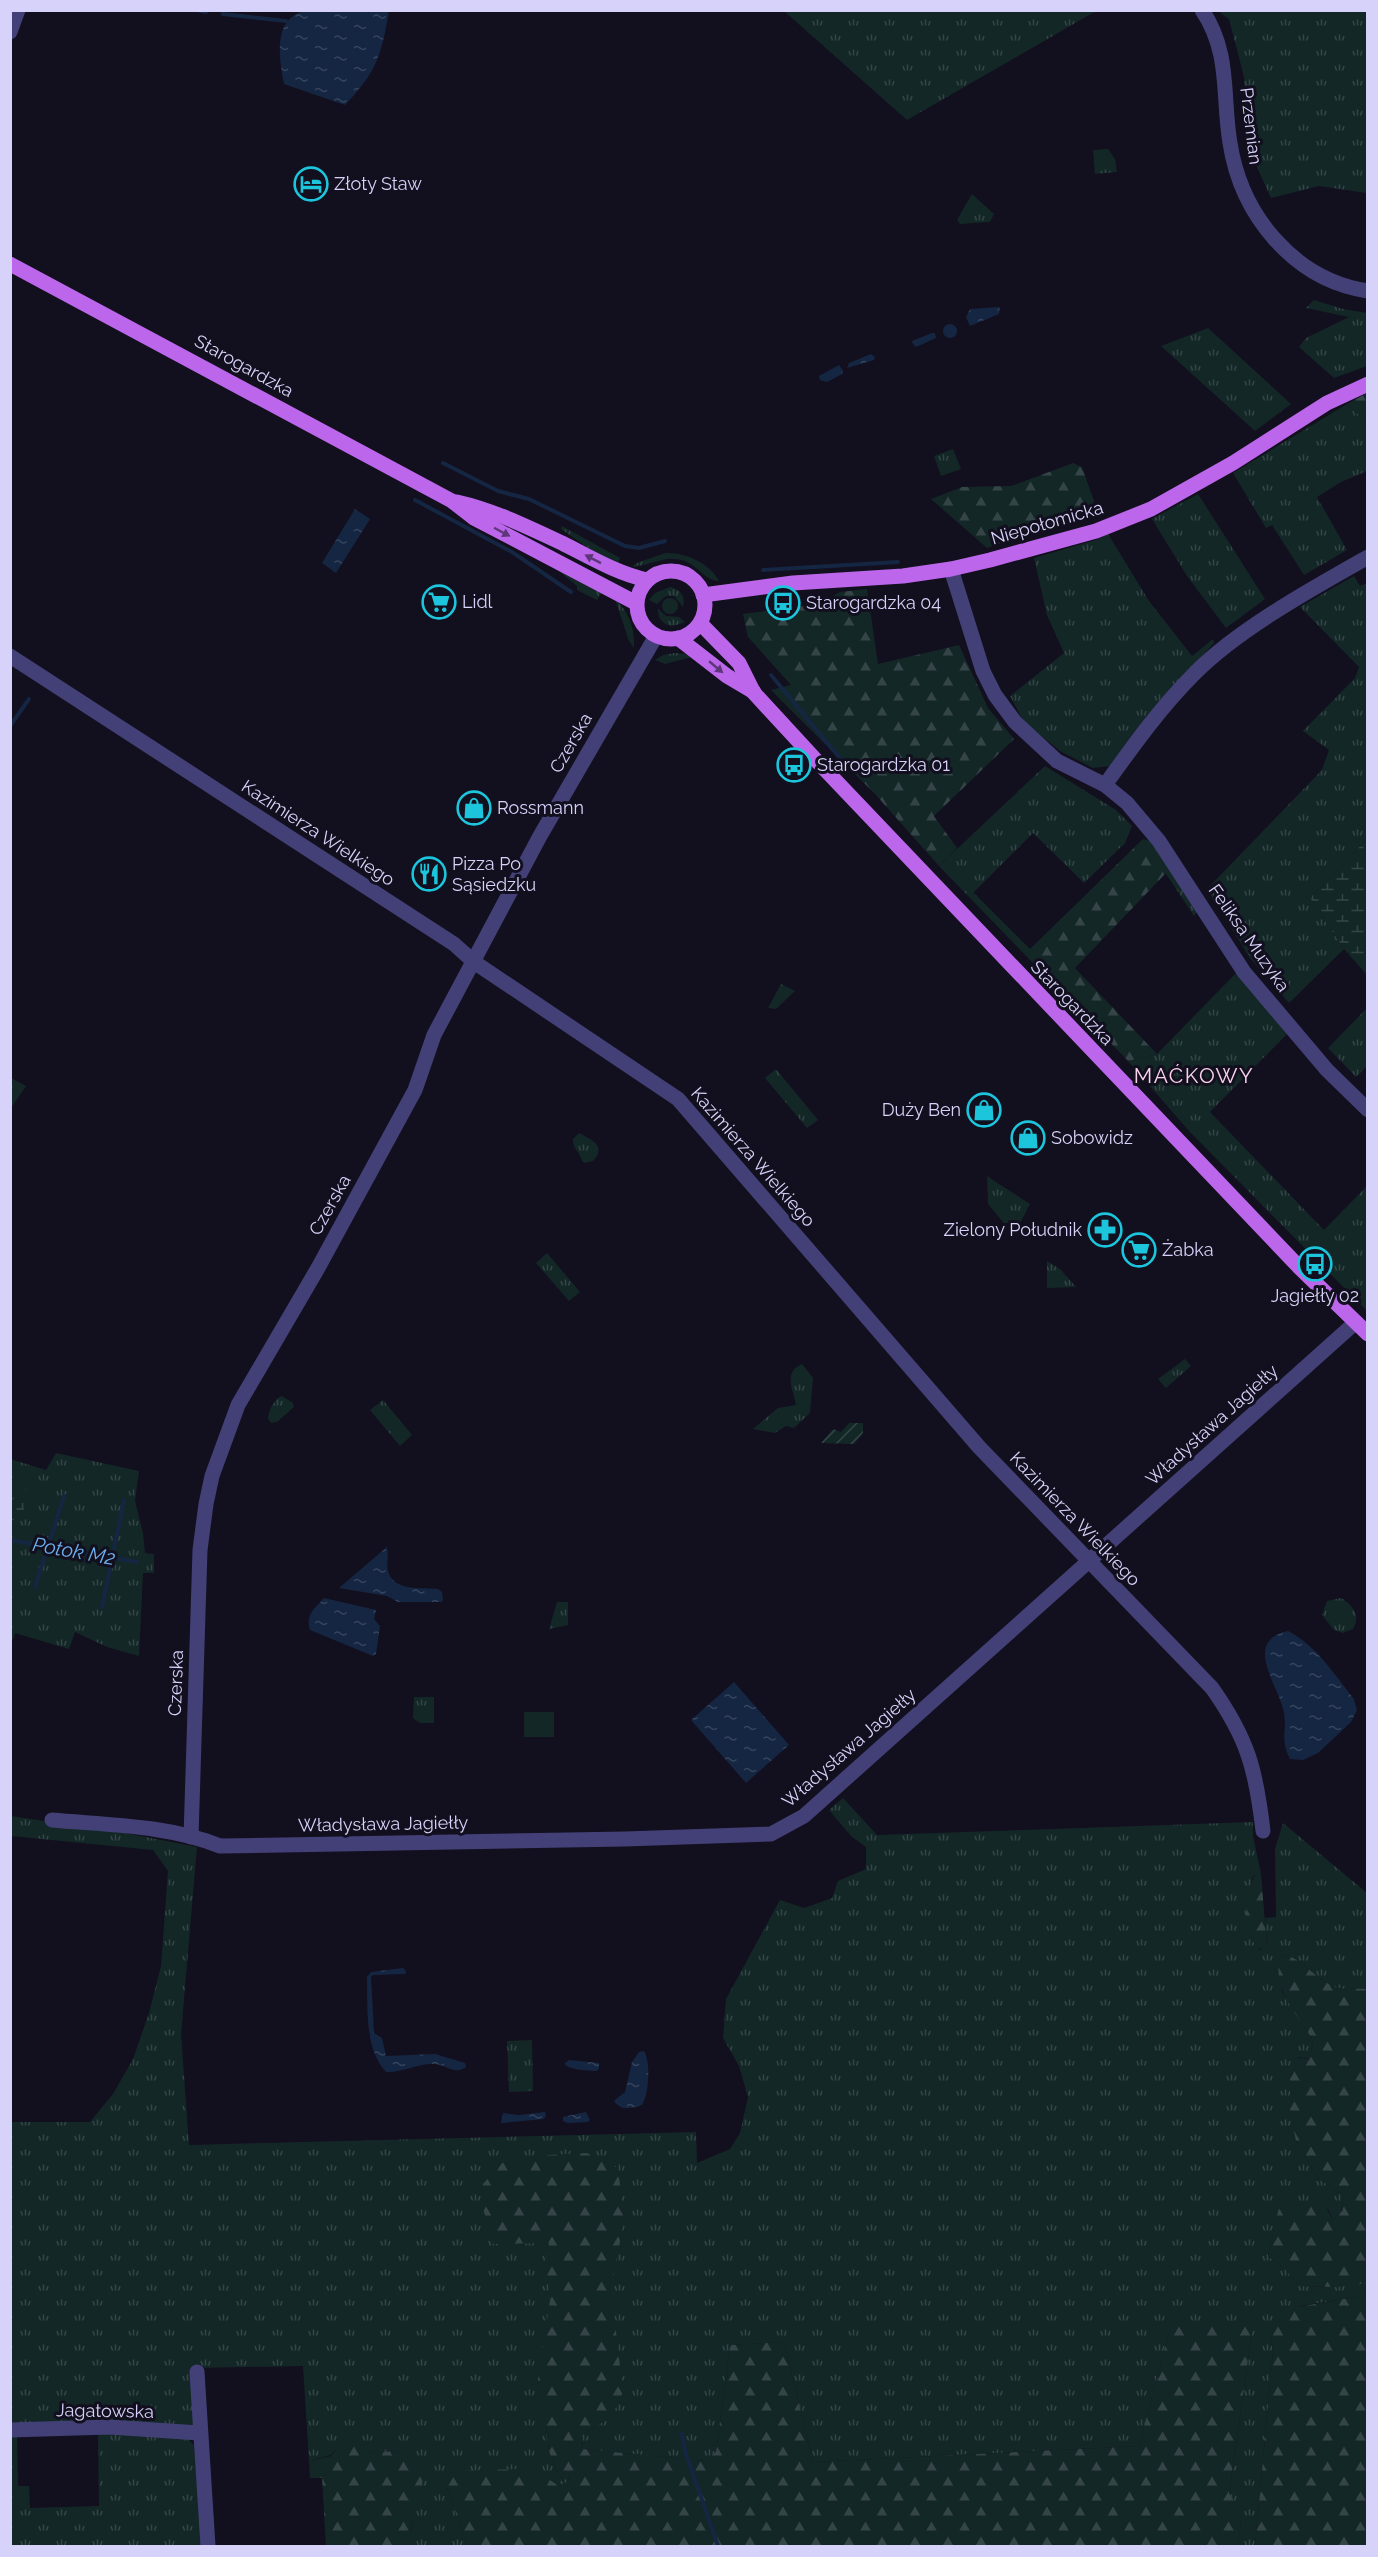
<svg xmlns="http://www.w3.org/2000/svg" width="1378" height="2557" viewBox="0 0 1378 2557" font-family="Raleway,sans-serif">
<defs>
<pattern id="grass-tufts" width="24" height="20" patternUnits="userSpaceOnUse" patternTransform="scale(1.5)"><rect width="24" height="20" fill="#132727"/><path d="M3 7l-1-3M5 7V3M7 7l1-3M15 17l-1-3M17 17v-4M19 17l1-3" fill="none" stroke="#354547"/></pattern>
<pattern id="forest-firs" width="22" height="20" patternUnits="userSpaceOnUse" patternTransform="scale(1.5)"><rect width="22" height="20" fill="#132727"/><path d="M5 1l3.5 6h-7zM16 11l3.5 6h-7z" fill="#354547"/></pattern>
<pattern id="wetland-marsh" width="20" height="14" patternUnits="userSpaceOnUse" patternTransform="scale(1.5)"><rect width="20" height="14" fill="#132727"/><path d="M1 5h8M5 5V1M11 12h8M15 12V8" fill="none" stroke="#354547"/></pattern>
<pattern id="garden-furrows" width="10" height="10" patternUnits="userSpaceOnUse" patternTransform="scale(1.5)"><rect width="10" height="10" fill="#132727"/><path d="M-1 1l2-2M0 10L10 0M9 11l2-2" fill="none" stroke="#354547"/></pattern>
<pattern id="water-ripples" width="26" height="14" patternUnits="userSpaceOnUse" patternTransform="scale(1.5)"><rect width="26" height="14" fill="#152642"/><path d="M2 4q2-2 4 0t4 0M15 11q2-2 4 0t4 0" fill="none" stroke="#36455e"/></pattern>
</defs>
<rect width="100%" height="100%" fill="#120f1e"/>
<g fill="url(#grass-tufts)">
<path d="M784,11H1096L907,120Z"/>
<path d="M1218,11H1367V193L1319,186L1271,198L1246,143L1244,77L1229,19Z"/>
<path d="M1108,149L1115,159L1117,172L1095,174L1093,150Z"/>
<path d="M972,194L994,214L990,222L960,224L957,220Z"/>
<path d="M1314,300L1343,309L1367,313V366L1334,378L1299,347L1306,338L1349,317L1306,308Z"/>
<path d="M1208,328L1291,404L1255,431L1161,346Z"/>
<path d="M1347,404L1367,422V471L1341,482L1317,497L1347,550L1304,575L1272,525L1266,528L1233,473Z"/>
<path d="M953,449L961,469L941,476L934,456Z"/>
<path d="M1198,494L1265,599L1226,628L1187,576L1152,519Z"/>
<path d="M562,526L620,558L618,564L600,556L561,529Z"/>
<path d="M1108,534L1149,601L1192,656L1213,639L1214,643L1173,688L1111,766L1093,768L1060,751L1024,722L1010,696L1064,653L1047,615L1034,558L1099,539Z"/>
<path d="M665,553C684,552 710,563 719,581C705,580 699,568 687,562C667,553 651,566 632,567L637,563Z"/>
<path d="M555,568L602,592L597,600L577,590V586Z"/>
<path d="M1354,576L1360,586L1367,583V839L1310,898L1344,949L1289,1003L1250,958L1207,889L1322,770L1329,750L1303,731L1355,678L1359,667L1300,607Z"/>
<path d="M670,587C680,589 686,596 683,607L674,596H666L657,604L649,600L655,593Z"/>
<circle cx="670" cy="606" r="8"/>
<path d="M615,599C629,611 635,630 634,648L629,641Z"/>
<path d="M658,609L666,616L679,617L685,622C674,627 665,628 659,617Z"/>
<path d="M675,653L688,654L692,657L665,664L655,660L663,655Z"/>
<path d="M1045,766L1116,810L1132,826L1125,843L1084,883L1033,833L969,897L939,866Z"/>
<path d="M1143,839L1151,841L1197,912L1194,916Z"/>
<path d="M1238,971L1288,1033L1210,1112L1324,1230L1367,1186V1311L1190,1132L1128,1061L1157,1054Z"/>
<path d="M781,984L795,991L776,1009L768,1008Z"/>
<path d="M1367,1008V1066L1356,1077L1328,1048Z"/>
<path d="M776,1069L818,1120L807,1128L765,1078Z"/>
<path d="M11,1078L26,1086L11,1108Z"/>
<path d="M579,1133C592,1140 607,1146 593,1161L585,1163L582,1161C580,1152 572,1148 573,1139Z"/>
<path d="M987,1176L1030,1204L1020,1223H1004L988,1204Z"/>
<path d="M547,1253L580,1292L569,1301L536,1263Z"/>
<path d="M1047,1261L1060,1269L1076,1287L1047,1288Z"/>
<path d="M1185,1359L1191,1366L1166,1388L1158,1379Z"/>
<path d="M802,1364L813,1378L810,1413L794,1428L786,1426L775,1433L753,1429L778,1408L796,1405C794,1390 782,1373 802,1364Z"/>
<path d="M282,1396L293,1403L294,1407L277,1422L271,1423L268,1419C268,1411 274,1399 282,1396Z"/>
<path d="M383,1400L412,1435L400,1446L370,1410Z"/>
<path d="M56,1453L139,1471L135,1501L143,1533L145,1553L154,1554V1573H143L139,1656L107,1647L75,1632L69,1649L15,1633L11,1645L10,1459L46,1470Z"/>
<path d="M1341,1598C1353,1605 1361,1616 1353,1629L1343,1633L1334,1630L1322,1615L1327,1601Z"/>
<path d="M557,1602H568V1625L549,1629Z"/>
<path d="M414,1697H434V1723H420L413,1718Z"/>
<path d="M843,1798L877,1835L1253,1822V1836L1261,1874L1253,1876C1248,1893 1243,1939 1261,1950L1267,1947L1265,1918L1276,1917L1275,1849L1283,1823L1367,1893V1989C1358,1988 1347,1990 1339,1988C1318,1983 1306,1961 1286,1955L1281,1957L1282,1991L1313,2041L1310,2059L1298,2057L1296,2141L1319,2179L1341,2193L1343,2210L1333,2220L1328,2209L1278,2212L1268,2256L1285,2269L1299,2286L1335,2287L1367,2282L1368,2295L1300,2306L1270,2334L1273,2352L1255,2546H1237C1242,2524 1243,2512 1229,2494L1252,2332L1171,2324L1139,2446L813,2462L784,2342L730,2345L716,2452L703,2461L583,2449L582,2435L612,2416L546,2427L549,2451L557,2473L569,2476L567,2482L559,2486L541,2474L447,2488L467,2546H401C423,2517 412,2485 406,2452L365,2451L339,2446L331,2455L309,2461L303,2366L195,2368L198,2425L11,2426L10,2122H90L113,2094L133,2059L149,2013L161,1966L168,1871L153,1850L11,1836V1816L44,1821L49,1826L125,1833L197,1847L181,2034L189,2145L696,2132L697,2163L730,2149L740,2133L748,2097L739,2066L723,2038L726,1999L780,1900L804,1908L832,1898L838,1881L866,1869V1847L851,1836L829,1810Z"/>
<path d="M532,2040L533,2091L509,2092L507,2041Z"/>
<path d="M109,2432L185,2436L194,2445L202,2546H11V2436H17L18,2486H29L30,2508L99,2506L98,2435Z"/>
</g>
<g fill="url(#forest-firs)">
<path d="M1367,393H1368L1367,422L1347,404Z"/>
<path d="M1073,463L1082,467L1094,501L1091,511L987,548L931,499L962,487L1011,486Z"/>
<path d="M867,589L878,664L959,645L988,708L1014,739L934,816L957,848L939,866L875,794L771,690L791,685L748,637L743,614L819,604L840,592Z"/>
<path d="M1143,839L1167,872L1075,968L1157,1054L1128,1061L969,897L973,892L1030,949Z"/>
<path d="M1261,1874L1267,1947L1264,1950L1256,1947C1243,1921 1244,1903 1254,1876Z"/>
<path d="M1286,1955C1306,1961 1318,1983 1339,1988C1347,1990 1358,1988 1367,1989L1368,2282L1366,2283L1335,2287L1299,2286L1285,2269L1268,2256L1278,2211L1283,2204H1324L1333,2220L1343,2210L1341,2193L1319,2179L1296,2141L1290,2111V2068L1292,2057L1310,2059L1313,2041C1299,2016 1270,1987 1281,1957Z"/>
<path d="M587,2153L618,2168L624,2220L611,2289L623,2392L612,2416L582,2435L583,2449L703,2461L716,2452L730,2345L784,2342L813,2462L1139,2446L1171,2324L1246,2320L1252,2332L1229,2493C1243,2512 1242,2524 1237,2546H467L447,2488L457,2471L516,2469L541,2474L559,2486L567,2482L569,2477L557,2473L549,2451L546,2427L536,2392L550,2300L546,2262L549,2243L493,2244L482,2205L483,2184L508,2157Z"/>
<path d="M1367,2295V2546H1255L1273,2352L1270,2334L1274,2311Z"/>
<path d="M354,2443L365,2451L406,2452L424,2474L408,2538L401,2546H326L322,2478H310L309,2461L331,2456L339,2446Z"/>
</g>
<g fill="url(#wetland-marsh)">
<path d="M1367,839V975L1344,949L1310,898Z"/>
<path d="M11,1489L35,1490L11,1532L10,1489Z"/>
</g>
<path fill="url(#garden-furrows)" d="M849,1423H863V1433L854,1444L821,1443L833,1429L841,1432Z"/>
<rect fill="#132727" x="524" y="1712" width="30" height="25"/>
<g fill="url(#water-ripples)">
<path d="M306,11H389C381,56 377,71 345,105L284,84C279,58 272,17 306,11Z"/>
<path d="M1000,307L999,314L970,326L966,317L970,309Z"/>
<circle cx="950" cy="331" r="7"/>
<path d="M932,333H935L936,338L916,347L913,344L912,341Z"/>
<path d="M871,354L875,357L874,360L847,368L849,363Z"/>
<path d="M839,365L843,371L842,374L827,382L820,380L819,376Z"/>
<path d="M355,509L370,519L336,573L322,563Z"/>
<path d="M387,1547C389,1555 386,1564 388,1571C394,1592 421,1587 438,1589L442,1592L443,1600L441,1602H398L387,1596L339,1588Z"/>
<path d="M324,1598L376,1610L374,1619L380,1626L376,1654L373,1656L310,1630C305,1615 315,1608 324,1598Z"/>
<path d="M1288,1631C1316,1645 1335,1675 1354,1699L1357,1710L1351,1722L1318,1753L1303,1760L1290,1759C1280,1739 1287,1733 1284,1713C1280,1687 1241,1641 1288,1631Z"/>
<path d="M734,1682L789,1745L746,1783L691,1720Z"/>
<path d="M403,1968L406,1971L405,1974L373,1975L371,1977L374,2033L382,2038L386,2056L435,2054L465,2063L466,2067C454,2076 446,2064 434,2064C418,2063 402,2073 386,2072C364,2048 368,2008 367,1977L371,1972Z"/>
<path d="M644,2051C651,2062 649,2095 642,2105C631,2108 622,2112 614,2101L625,2092L632,2062L639,2052Z"/>
<path d="M569,2060L599,2063V2068L597,2071C587,2070 572,2071 564,2064Z"/>
<path d="M545,2112L546,2115L544,2119L501,2123L503,2113L519,2115Z"/>
<path d="M586,2112L590,2120L588,2122L568,2123L563,2121V2117Z"/>
</g>
<g fill="none" stroke-linecap="round" stroke-linejoin="round">
<g stroke="#152642" stroke-width="4">
<path d="M197,10L206,12"/>
<path d="M223,14L286,21"/>
<path d="M443,463L498,491L529,499L625,546L639,548L665,541"/>
<path d="M415,500L512,552L571,592"/>
<path d="M763,570L898,562"/>
<path d="M771,675L849,769"/>
<path d="M10,726L29,699"/>
<path d="M10,1540L137,1562"/>
<path d="M35,1587L64,1496"/>
<path d="M102,1607L124,1500"/>
<path d="M682,2434L685,2451L718,2546"/>
</g>
<g stroke="#434077" stroke-width="15">
<path d="M1202,10C1231,53 1222,96 1230,143C1241,215 1294,280 1368,291"/>
<path d="M10,32L18,10"/>
<path d="M951,569L983,671L995,695L1015,722L1057,761L1105,785L1127,803L1159,841L1244,972L1327,1070L1368,1110"/>
<path d="M10,656L454,944L474,962L678,1099L979,1447L1212,1688C1248,1739 1256,1770 1263,1831"/>
<path d="M1105,785C1133,746 1160,708 1194,674C1237,630 1313,588 1368,557"/>
<path d="M52,1820C107,1825 168,1825 220,1846L625,1839L771,1834L804,1816L1356,1322"/>
<path d="M191,1837L200,1550L206,1504L212,1476L238,1405L318,1268L415,1090L434,1035L540,836L656,636"/>
<path d="M197,2372L208,2546"/>
<path d="M10,2430L110,2427L199,2433"/>
</g>
<g stroke="#bc67eb" stroke-width="15">
<path d="M10,264L452,501L474,518L636,603"/>
<path d="M457,502C493,510 528,527 562,543C590,557 616,573 647,580"/>
<circle cx="671" cy="605" r="34"/>
<path d="M703,595L793,583L903,576L951,569L990,560L1096,531L1151,509L1233,463L1327,403L1368,384"/>
<path d="M700,623L739,663L754,693L814,758L1299,1267L1368,1334"/>
<path d="M678,638L727,676L754,692"/>
</g>
</g>
<defs><path id="oneway-solid" d="M-6-.8H1V-3.2L6.5 0L1 3.2V.8H-6Z" transform="scale(1.5)"/></defs>
<g fill="#5e377a">
<use href="#oneway-solid" transform="translate(502 532) rotate(28)"/>
<use href="#oneway-solid" transform="translate(593 559) rotate(-153)"/>
<use href="#oneway-solid" transform="translate(716 667) rotate(40)"/>
</g>
<defs>
<g id="hotel-ring" transform="scale(1.725)"><circle r="9.5" fill="#120f1e" stroke="#1cc5db" stroke-width="1.5"/><path d="M-6-4.5h1.5V1H6V5H4.5V3h-9V5H-6ZM-4 0a1.8 1.8 0 1 1 3.6 0ZM.5 0V-2.5h3Q6-2.5 6 0Z" fill="#1cc5db"/></g>
<g id="supermarket-ring" transform="scale(1.725)"><circle r="9.5" fill="#120f1e" stroke="#1cc5db" stroke-width="1.5"/><path d="M-6-5.5h2.5l.6 2H6L4.5 2H-2.5L-4.4-4H-6ZM-1.5 3.2a1.3 1.3 0 1 0 .1 0ZM3 3.2a1.3 1.3 0 1 0 .1 0Z" fill="#1cc5db"/></g>
<g id="bus-ring" transform="scale(1.725)"><circle r="9.5" fill="#120f1e" stroke="#1cc5db" stroke-width="1.5"/><path d="M-5-6H5V4H4V6H2V4H-2V6H-4V4H-5ZM-3.5-4V0h7V-4ZM-3.5 1.2v1.5H-2V1.2ZM2 1.2v1.5H3.5V1.2Z" fill="#1cc5db"/></g>
<g id="shop-ring" transform="scale(1.725)"><circle r="9.5" fill="#120f1e" stroke="#1cc5db" stroke-width="1.5"/><path d="M-5-2.5h2.3a2.7 3.5 0 0 1 5.4 0H5L5.5 6h-11ZM-1.5-2.5h3a1.5 2.3 0 0 0-3 0Z" fill="#1cc5db"/></g>
<g id="restaurant-ring" transform="scale(1.725)"><circle r="9.5" fill="#120f1e" stroke="#1cc5db" stroke-width="1.5"/><path d="M-5-6h1v4h1v-4h1v4h1v-4h1v5L-1.5 .5V6h-2V.5L-5-1ZM5-6V6H3V1.5H1.5Q1.5-4 5-6Z" fill="#1cc5db"/></g>
<g id="pharmacy-ring" transform="scale(1.725)"><circle r="9.5" fill="#120f1e" stroke="#1cc5db" stroke-width="1.5"/><path d="M-2-6h4v4h4v4h-4v4h-4v-4h-4v-4h4Z" fill="#1cc5db"/></g>
</defs>
<g fill-rule="evenodd">
<use href="#hotel-ring" x="311" y="184"/>
<use href="#supermarket-ring" x="439" y="602"/>
<use href="#bus-ring" x="783" y="603"/>
<use href="#bus-ring" x="794" y="765"/>
<use href="#shop-ring" x="474" y="808"/>
<use href="#restaurant-ring" x="429" y="874"/>
<use href="#shop-ring" x="984" y="1110"/>
<use href="#shop-ring" x="1028" y="1138"/>
<use href="#pharmacy-ring" x="1105" y="1230"/>
<use href="#supermarket-ring" x="1139" y="1250"/>
<use href="#bus-ring" x="1315" y="1264"/>
</g>
<g text-anchor="middle" stroke-width="6" stroke-linejoin="round" paint-order="stroke">
<g font-size="18" fill="#d7d2f9" stroke="#120f1e">
<text transform="translate(1251 126) rotate(83)" y="6">Przemian</text>
<text transform="translate(244 366) rotate(29)" y="6">Starogardzka</text>
<text transform="translate(1047 523) rotate(-16)" y="6">Niepołomicka</text>
<text transform="translate(571 743) rotate(-60)" y="6">Czerska</text>
<text transform="translate(318 833) rotate(33)" y="6">Kazimierza Wielkiego</text>
<text transform="translate(1249 938) rotate(55)" y="6">Feliksa Muzyka</text>
<text transform="translate(1072 1003) rotate(46)" y="6">Starogardzka</text>
<text transform="translate(753 1157) rotate(49)" y="6">Kazimierza Wielkiego</text>
<text transform="translate(330 1205) rotate(-61)" y="6">Czerska</text>
<text transform="translate(1212 1425) rotate(-42)" y="6">Władysława Jagiełły</text>
<text transform="translate(1075 1519) rotate(46)" y="6">Kazimierza Wielkiego</text>
<text transform="translate(176 1683) rotate(-88)" y="6">Czerska</text>
<text transform="translate(849 1748) rotate(-41)" y="6">Władysława Jagiełły</text>
<text transform="translate(383 1824) rotate(-1)" y="6">Władysława Jagiełły</text>
<text transform="translate(105 2411) rotate(1)" y="6">Jagatowska</text>
</g>
<g font-size="18" fill="#d7d2f9" stroke="#120f1e" text-anchor="start">
<text x="334" y="190">Złoty Staw</text>
<text x="462" y="608">Lidl</text>
<text x="806" y="609">Starogardzka 04</text>
<text x="817" y="771">Starogardzka 01</text>
<text x="497" y="814">Rossmann</text>
<text x="452" y="870">Pizza Po<tspan x="452" dy="21">Sąsiedzku</tspan></text>
<text x="961" y="1116" text-anchor="end">Duży Ben</text>
<text x="1051" y="1144">Sobowidz</text>
<text x="1082" y="1236" text-anchor="end">Zielony Południk</text>
<text x="1162" y="1256">Żabka</text>
<text x="1315" y="1302" text-anchor="middle">Jagiełły 02</text>
</g>
<g font-size="20" font-style="italic" fill="#6dafec" stroke="#120f1e">
<text transform="translate(74 1551) rotate(10)" y="7">Potok M2</text>
</g>
<g font-size="21" letter-spacing="1.5" fill="#f9d3eb" stroke="#120f1e">
<text x="1194" y="1083">MAĆKOWY</text>
</g>
</g>
<rect width="1378" height="2557" fill="none" stroke="#d7d2f9" stroke-width="24"/>
</svg>
